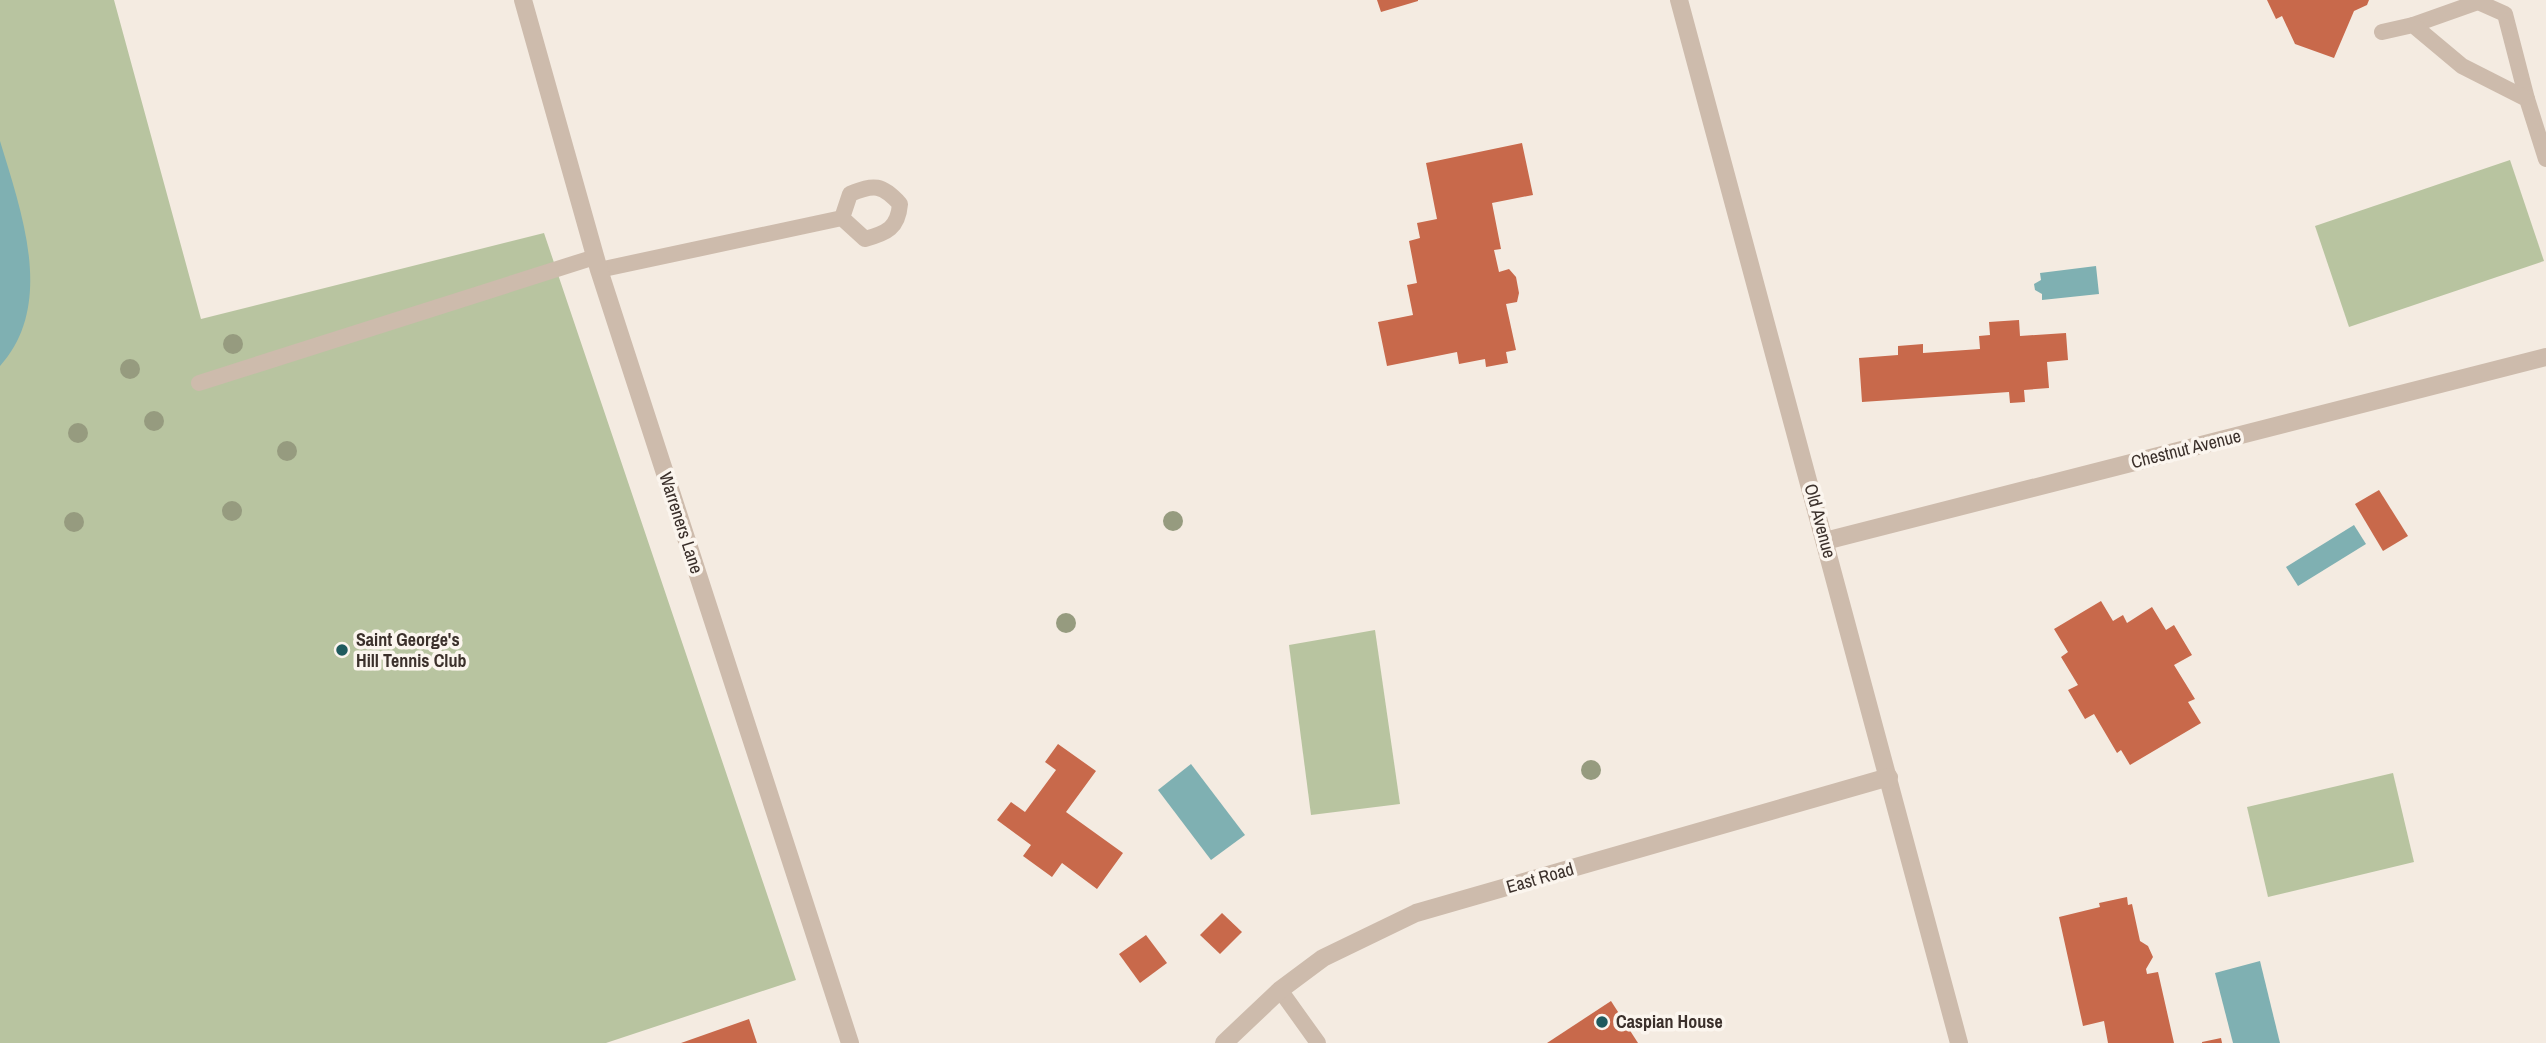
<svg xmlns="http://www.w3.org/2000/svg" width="2546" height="1043" viewBox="0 0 2546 1043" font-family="'Archivo Narrow',sans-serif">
<rect width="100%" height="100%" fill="#f4ebe1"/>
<g fill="#b8c4a0">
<path d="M0,0H114L201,319L544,233L796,980L606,1043H0Z"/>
<path d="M2510,160L2544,261L2349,327L2315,226Z"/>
<path d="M1375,630L1400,804L1311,815L1289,645Z"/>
<path d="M2393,773L2414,862L2268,897L2247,807Z"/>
</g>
<g fill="#7fb0b2">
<path d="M0,141C21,211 56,304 0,366Z"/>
<path d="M2096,266L2099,294L2042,300V294L2035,290L2034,284L2041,280L2040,273Z"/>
<path d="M2354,525L2366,544L2298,586L2286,567Z"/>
<path d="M1191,764L1245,835L1211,860L1158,790Z"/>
<path d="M2260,961L2280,1043H2233L2215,973Z"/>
</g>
<g fill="#c8694b">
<path d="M1377,0H1418V1L1381,12Z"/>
<path d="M2267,0H2369L2367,5L2354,11L2334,58L2295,44L2282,16L2276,19Z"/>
<path d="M1522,143L1533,195L1492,203L1501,249L1494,250L1499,272L1509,269L1516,277L1519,293L1517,302L1506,304L1516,350L1506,352L1508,363L1486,367L1485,359L1459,364L1457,352L1387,366L1378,322L1413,315L1407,285L1417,283L1409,241L1420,238L1417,223L1437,219L1426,163Z"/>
<path d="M2019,320L2020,336L2066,333L2068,360L2047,362L2049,388L2024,390L2025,402L2010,403L2009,392L1862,402L1859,358L1898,355V346L1923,344V353L1980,349L1979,336L1990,335L1989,322Z"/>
<path d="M2379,490L2408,536L2383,551L2355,504Z"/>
<path d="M2101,601L2113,621L2123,615L2127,623L2152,607L2166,630L2174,625L2192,655L2174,665L2195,699L2188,702L2201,723L2130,765L2121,750L2117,753L2094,714L2085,719L2068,690L2078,685L2061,657L2068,652L2054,629Z"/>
<path d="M1058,744L1096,771L1066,812L1123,853L1097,889L1062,863L1052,877L1023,856L1031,845L997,820L1011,802L1025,812L1056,770L1045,762Z"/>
<path d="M2127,897L2128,905L2132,904L2140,941L2148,946L2153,957L2146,969L2147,974L2158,972L2174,1043H2108L2104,1021L2083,1026L2059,917L2100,907L2099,903Z"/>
<path d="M1222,913L1242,932L1220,954L1200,935Z"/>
<path d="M1146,935L1167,963L1140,983L1119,954Z"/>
<path d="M1611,1001L1638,1043H1547Z"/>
<path d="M749,1019L757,1043H681Z"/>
<path d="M2221,1038L2222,1043H2202V1042Z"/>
</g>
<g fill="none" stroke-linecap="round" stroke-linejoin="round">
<g stroke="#cdbbac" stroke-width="16">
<path d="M2413,25L2478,2L2505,14L2527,99"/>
<path d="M2382,32L2413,25L2462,66L2527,99L2546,159"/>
<path d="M599,270L842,218L865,239C887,233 898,228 900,204C882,184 874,184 850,194L842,218"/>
<path d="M199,383L595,257"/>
<path d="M1280,990L1318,1043"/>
</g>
<g stroke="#cdbbac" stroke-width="18">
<path d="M523,0L599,270L850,1043"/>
<path d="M1679,0L1959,1043"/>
<path d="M1825,541L2546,357"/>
<path d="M1224,1043L1280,990L1323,958L1416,913L1889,777"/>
</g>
</g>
<g fill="#969b7f">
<circle cx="233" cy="344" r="10"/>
<circle cx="130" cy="369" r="10"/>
<circle cx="154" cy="421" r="10"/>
<circle cx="78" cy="433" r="10"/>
<circle cx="287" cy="451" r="10"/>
<circle cx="232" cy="511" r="10"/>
<circle cx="1173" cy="521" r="10"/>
<circle cx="74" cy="522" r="10"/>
<circle cx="1066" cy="623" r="10"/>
<circle cx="1591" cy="770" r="10"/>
</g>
<g fill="#1f5a5e" stroke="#fbf5ee" stroke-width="2.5">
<circle cx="342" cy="650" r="7"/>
<circle cx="1602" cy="1022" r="7"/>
</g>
<g text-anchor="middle" stroke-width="7" stroke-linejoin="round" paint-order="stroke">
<g font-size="18" fill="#3b302b" stroke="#fbf5ee">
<text transform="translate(2186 449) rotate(-14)" y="6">Chestnut Avenue</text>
<text transform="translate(1820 521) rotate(75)" y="6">Old Avenue</text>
<text transform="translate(681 523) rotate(72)" y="6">Warreners Lane</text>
<text transform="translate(1540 878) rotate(-16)" y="6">East Road</text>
</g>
<g font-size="18" font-weight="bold" fill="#3b302b" stroke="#fbf5ee" text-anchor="start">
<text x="356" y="646">Saint George's<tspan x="356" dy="21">Hill Tennis Club</tspan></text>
<text x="1616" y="1028">Caspian House</text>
</g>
</g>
</svg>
